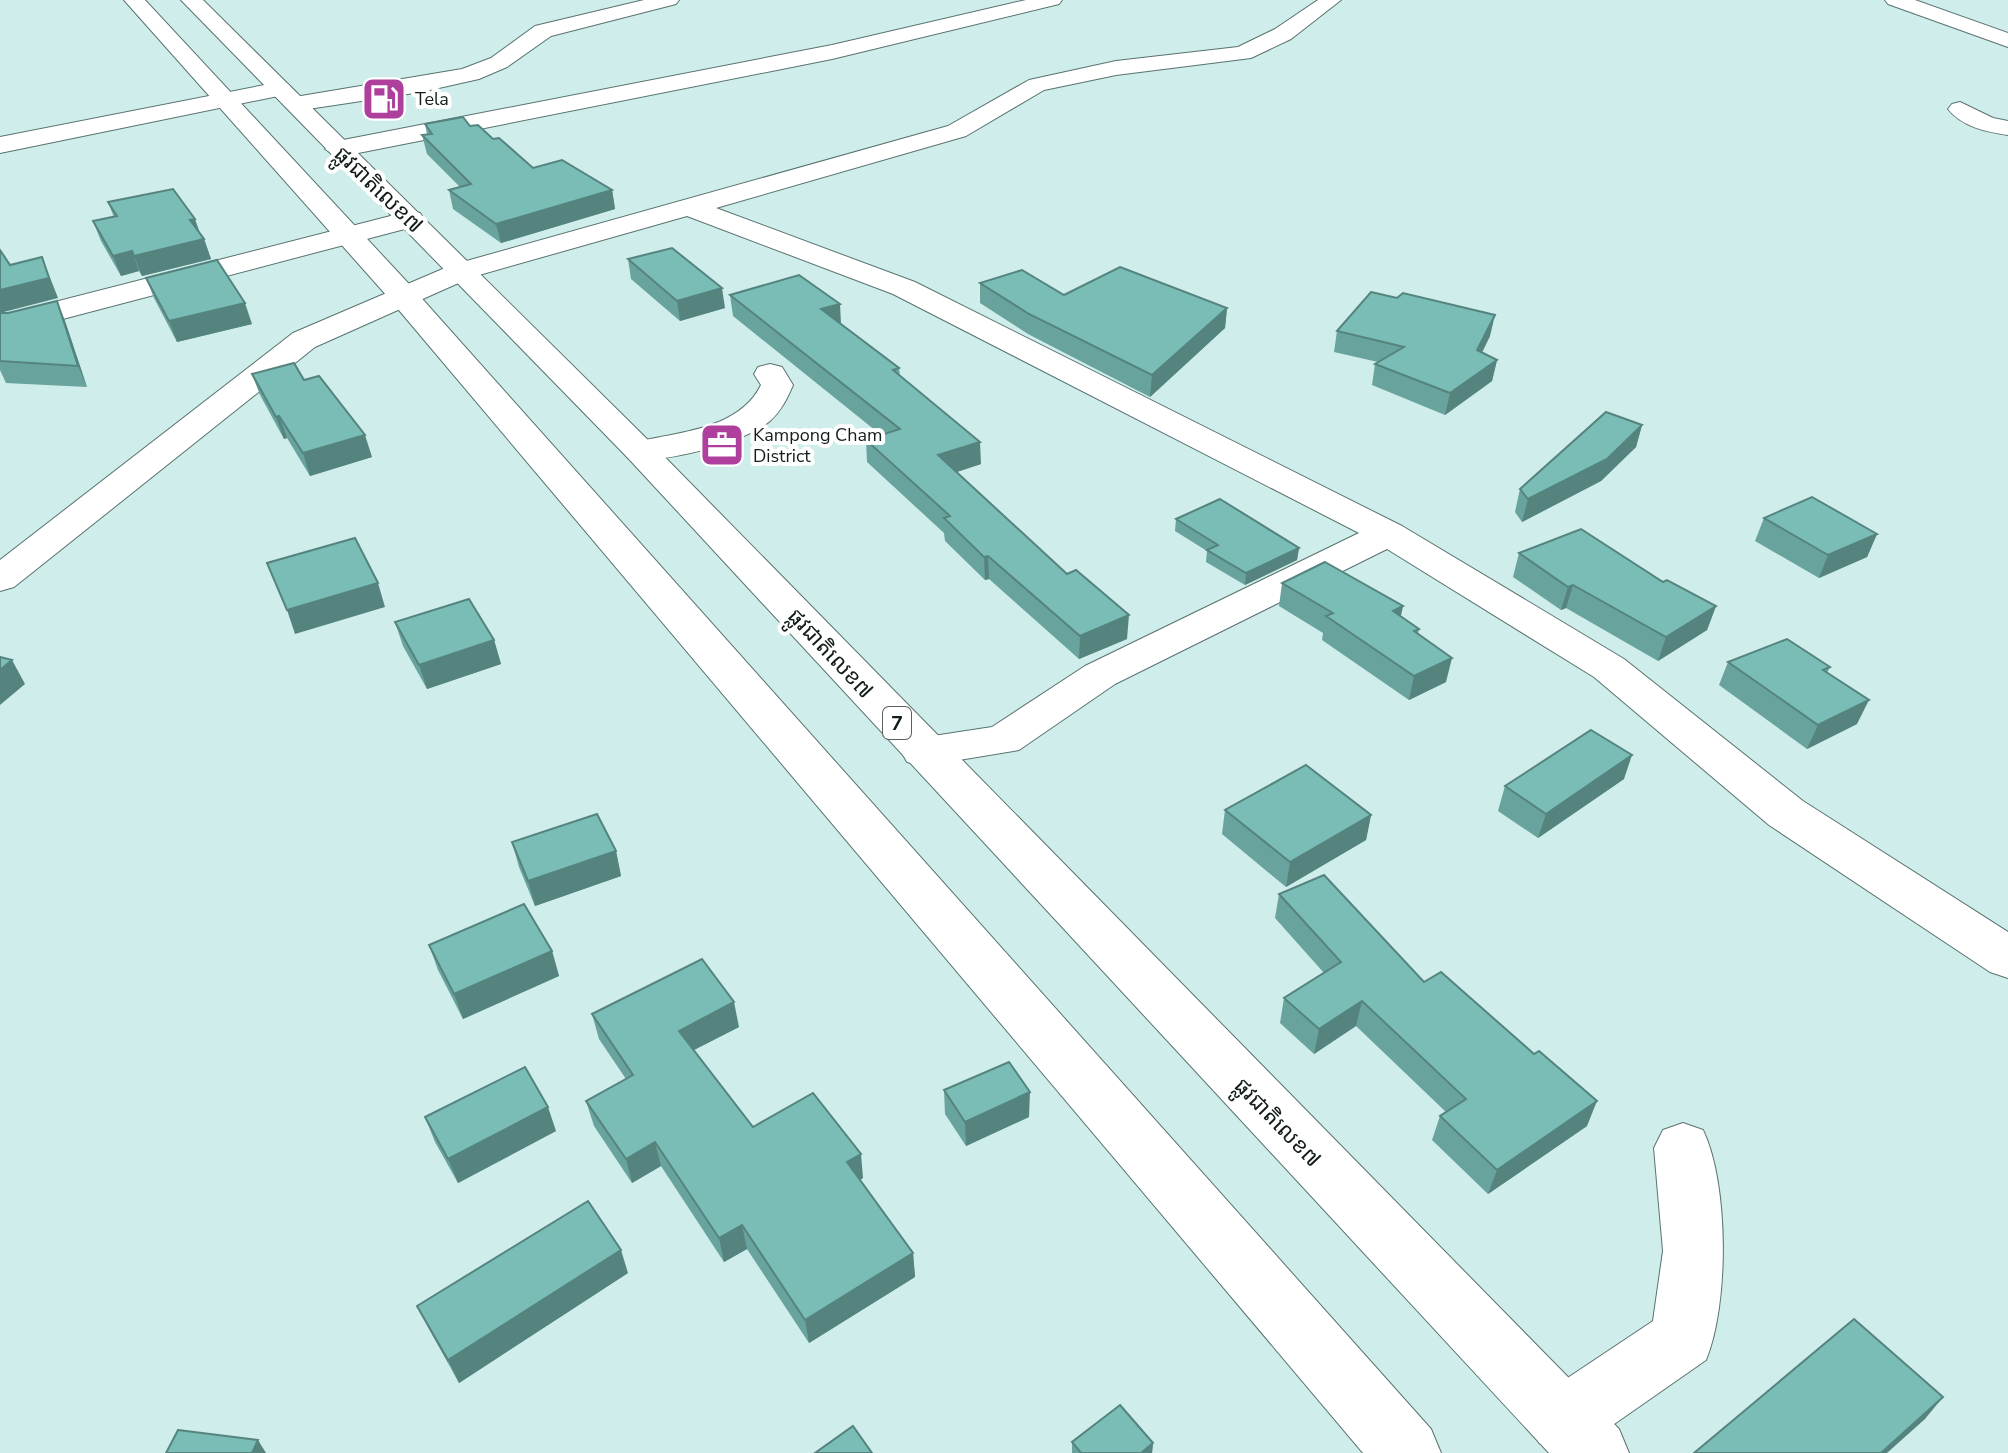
<svg xmlns="http://www.w3.org/2000/svg" width="2008" height="1453" viewBox="0 0 2008 1453" font-family="'Nunito Sans','Noto Sans Khmer',sans-serif">
<rect width="100%" height="100%" fill="#cfedea"/>
<g fill="none" stroke-linecap="round" stroke-linejoin="round">
<g stroke="#587370" stroke-width="2">
<g id="minor">
<path d="M644,0H679L676,4L551,36L507,67L479,79L421,92L295,111L283,104L295,97L462,69L491,58L535,26Z"/>
<path d="M1026,0H1062L1059,4L832,59L338,157L325,149L338,141L832,45Z"/>
<path d="M1318,0H1341L1291,39L1251,58L1116,75L1044,90L966,136L716,208L915,282L1402,526L1624,659L1803,801L2008,932V978L1990,972L1769,825L1594,677L1387,549L1115,684L1019,750L923,766L907,762L901,751L907,740L992,727L1085,666L1359,533L893,294L687,216L472,277L315,347L14,587L0,591V560L293,333L452,265L948,126L1029,80L1116,61L1238,47L1275,29Z"/>
<path d="M1885,0H1915L2008,33V47L1888,4Z"/>
<path d="M280,82L288,84L292,89L288,94L0,153V137Z"/>
<path d="M1960,102L1993,118L2008,121V135C1987,132 1962,127 1948,109L1952,104Z"/>
<path d="M410,211L420,213L424,219L420,225L17,331L0,332V316Z"/>
<path d="M770,364L782,367L793,385C787,399 781,411 770,421C746,442 658,466 628,458L622,451L628,444C672,432 738,432 761,385L754,374L758,367Z"/>
<path d="M1683,1123L1703,1130C1729,1184 1729,1305 1706,1360L1587,1443L1563,1453L1539,1443L1530,1420L1539,1397L1653,1321L1663,1251L1654,1148L1663,1130Z"/>
</g>
</g>
<g stroke="#587370" stroke-width="2">
<g id="highway">
<path d="M124,0H145L409,284L1431,1429L1441,1453H1363L387,296Z"/>
<path d="M181,0H203L652,444L1619,1429L1629,1453H1549L628,458Z"/>
</g>
</g>
<use href="#minor" fill="#fff" fill-rule="evenodd"/>
<use href="#highway" fill="#fff" fill-rule="evenodd"/>
</g>
<g fill="#68a39d">
<path d="M425,124L470,126L493,139L533,168L612,190L615,209L501,243L453,209L449,190L460,187L427,154L422,135L427,134Z"/>
<path d="M108,202L200,234L204,239L211,259L142,276L139,271L121,276L101,241L93,221L114,217Z"/>
<path d="M628,259L725,308L680,321L631,279Z"/>
<path d="M146,278L252,324L177,342L154,298Z"/>
<path d="M980,283L1064,295L1227,308L1225,328L1150,397L1028,334L980,303Z"/>
<path d="M730,295L841,324L899,368L900,376L981,464L956,472L1127,639L1079,659L989,579L985,580L945,541L944,533L867,462L866,440L881,435L733,316Z"/>
<path d="M57,301L65,321L87,387L6,383L0,370V313H8Z"/>
<path d="M1337,331L1490,336L1482,353L1497,360L1492,381L1445,415L1372,385L1375,364L1378,362L1334,352Z"/>
<path d="M252,374L304,380L372,457L310,476L287,438L284,439L260,395Z"/>
<path d="M1642,425L1636,447L1601,481L1522,522L1515,512L1520,489Z"/>
<path d="M1764,518L1877,534L1867,557L1819,578L1755,541Z"/>
<path d="M1176,519L1299,548L1297,560L1245,585L1206,562L1207,551L1175,531Z"/>
<path d="M1519,553L1663,582L1716,606L1707,630L1658,661L1566,608L1561,610L1513,577Z"/>
<path d="M1282,583L1403,606L1400,616L1419,629L1418,634L1446,682L1409,700L1322,640L1323,633L1279,606Z"/>
<path d="M395,622L494,640L501,664L427,689L403,646Z"/>
<path d="M1728,662L1830,667L1827,673L1857,724L1807,749L1719,685Z"/>
<path d="M1624,779L1538,838L1498,811L1505,786Z"/>
<path d="M1225,810L1371,815L1366,840L1286,887L1222,834Z"/>
<path d="M512,842L616,851L621,876L535,906L519,867Z"/>
<path d="M1279,894L1424,982L1587,1126L1488,1194L1432,1140L1440,1116L1446,1112L1356,1026L1314,1054L1280,1023L1284,998L1324,973L1275,918Z"/>
<path d="M429,945L552,951L559,976L463,1019L438,970Z"/>
<path d="M592,1014L739,1027L694,1050L753,1127L863,1178L860,1180L913,1253L915,1277L809,1343L747,1249L724,1262L661,1166L632,1183L594,1126L586,1101L626,1079L599,1039Z"/>
<path d="M944,1090L1029,1117L966,1146L945,1114Z"/>
<path d="M425,1117L556,1131L458,1183L435,1142Z"/>
<path d="M628,1273L459,1383L429,1329L417,1306Z"/>
<path d="M1072,1442L1153,1443L1152,1453H1072Z"/>
</g>
<g fill="#55847f">
<path d="M612,190L615,209L501,243L496,224Z"/>
<path d="M195,219L202,239L190,220Z"/>
<path d="M204,239L211,259L142,276L134,256Z"/>
<path d="M132,251L139,271L121,276L113,256Z"/>
<path d="M42,257L58,298L0,313V290Z"/>
<path d="M722,288L725,308L680,321L677,301Z"/>
<path d="M57,301L65,321L87,387L78,366Z"/>
<path d="M245,303L252,324L177,342L169,321Z"/>
<path d="M840,304L841,324L821,309Z"/>
<path d="M1227,308L1225,328L1150,397L1152,375Z"/>
<path d="M1495,315L1490,336L1472,371L1477,350Z"/>
<path d="M1497,360L1492,381L1445,415L1450,393Z"/>
<path d="M279,416L287,438L284,439L276,417Z"/>
<path d="M1642,425L1636,447L1601,481L1522,522L1528,499Z"/>
<path d="M365,435L372,457L310,476L303,453Z"/>
<path d="M980,442L981,464L939,478L938,455Z"/>
<path d="M1877,534L1867,557L1819,578L1828,555Z"/>
<path d="M1299,548L1297,560L1245,585L1246,573Z"/>
<path d="M988,556L989,579L985,580L984,557Z"/>
<path d="M378,583L385,607L295,634L287,610Z"/>
<path d="M1573,585L1566,608L1561,610L1568,587Z"/>
<path d="M1403,606L1398,630L1393,611Z"/>
<path d="M1716,606L1707,630L1658,661L1666,637Z"/>
<path d="M1129,615L1127,639L1079,659L1080,636Z"/>
<path d="M494,640L501,664L427,689L419,665Z"/>
<path d="M1452,658L1446,682L1409,700L1414,676Z"/>
<path d="M12,660L25,684L0,705V670Z"/>
<path d="M1869,700L1857,724L1807,749L1818,725Z"/>
<path d="M1632,755L1624,779L1538,838L1546,814Z"/>
<path d="M1371,815L1366,840L1286,887L1290,862Z"/>
<path d="M616,851L621,876L535,906L528,881Z"/>
<path d="M552,951L559,976L463,1019L454,994Z"/>
<path d="M1362,1001L1356,1026L1314,1054L1319,1029Z"/>
<path d="M734,1002L739,1027L684,1055L679,1031Z"/>
<path d="M1030,1092L1029,1117L966,1146L965,1122Z"/>
<path d="M1597,1101L1587,1126L1488,1194L1497,1170Z"/>
<path d="M548,1107L556,1131L458,1183L448,1159Z"/>
<path d="M655,1142L661,1166L632,1183L626,1159Z"/>
<path d="M861,1154L863,1178L850,1186L847,1162Z"/>
<path d="M742,1225L747,1249L724,1262L719,1238Z"/>
<path d="M621,1250L628,1273L459,1383L448,1360Z"/>
<path d="M913,1253L915,1277L809,1343L805,1320Z"/>
<path d="M1943,1397L1925,1419L1887,1453H1881Z"/>
<path d="M258,1440L266,1453H252Z"/>
<path d="M1153,1443L1152,1453H1141Z"/>
</g>
<g fill="#79bdb6" stroke="#55847f" stroke-width="2">
<path d="M463,117L470,126L478,125L493,139L499,138L533,168L562,160L612,190L496,224L449,190L471,184L422,135L432,134L425,124Z"/>
<path d="M173,189L195,219L190,220L204,239L134,256L132,251L113,256L93,221L117,216L108,202Z"/>
<path d="M672,248L722,288L677,301L628,259Z"/>
<path d="M0,250L10,265L42,257L49,278L0,290Z"/>
<path d="M217,260L245,303L169,321L146,278Z"/>
<path d="M1120,267L1227,308L1152,375L1029,314L980,283L1022,270L1064,295Z"/>
<path d="M799,275L840,304L821,309L899,368L893,370L980,442L938,455L1067,574L1076,570L1129,615L1080,636L988,556L984,557L944,518L950,516L866,440L900,429L730,295Z"/>
<path d="M1371,292L1397,298L1403,293L1495,315L1477,350L1497,360L1450,393L1375,364L1404,347L1337,331Z"/>
<path d="M57,301L78,366L0,361V313H8Z"/>
<path d="M294,363L304,380L319,376L365,435L303,453L279,416L276,417L252,374Z"/>
<path d="M1606,412L1642,425L1607,459L1528,499L1520,489Z"/>
<path d="M1812,497L1877,534L1828,555L1764,518Z"/>
<path d="M1220,499L1299,548L1246,573L1207,550L1218,545L1176,519Z"/>
<path d="M1581,529L1663,582L1667,580L1716,606L1666,637L1573,585L1568,587L1519,553Z"/>
<path d="M355,538L378,583L287,610L267,563Z"/>
<path d="M1325,562L1403,606L1393,611L1419,629L1414,631L1452,658L1414,676L1326,616L1333,613L1282,583Z"/>
<path d="M469,599L494,640L419,665L395,622Z"/>
<path d="M1787,639L1830,667L1823,670L1869,700L1818,725L1728,662Z"/>
<path d="M0,657L12,660L0,670Z"/>
<path d="M1591,730L1632,755L1546,814L1505,786Z"/>
<path d="M1306,765L1371,815L1290,862L1225,810Z"/>
<path d="M597,814L616,851L528,881L512,842Z"/>
<path d="M1324,875L1424,982L1441,972L1534,1054L1539,1051L1597,1101L1497,1170L1440,1116L1466,1099L1362,1001L1319,1029L1284,998L1341,962L1279,894Z"/>
<path d="M524,904L552,951L454,994L429,945Z"/>
<path d="M702,959L734,1002L679,1031L753,1127L813,1093L861,1154L847,1162L913,1253L805,1320L742,1225L719,1238L655,1142L626,1159L586,1101L633,1075L592,1014Z"/>
<path d="M1009,1062L1030,1092L965,1122L944,1090Z"/>
<path d="M525,1067L548,1107L448,1159L425,1117Z"/>
<path d="M588,1201L621,1250L448,1360L417,1306Z"/>
<path d="M1854,1319L1943,1397L1881,1453H1694Z"/>
<path d="M1120,1405L1153,1443L1141,1453H1081L1072,1442Z"/>
<path d="M853,1426L872,1453H815Z"/>
<path d="M178,1430L258,1440L252,1453H166Z"/>
</g>
<defs>
<g id="fuel-square" transform="scale(2.3)"><rect x="-9" y="-9" width="18" height="18" rx="4" fill="#ae3f9c" stroke="#fff"/><path d="M-5.5-6h7V0h2V4h1.3V-2.5L3-4.5l.8-.8L6-3V5H2.5V1h-1V6h-7ZM-4.2-4.7v3.2H.2V-4.7Z" fill="#fff"/></g>
<g id="office-square" transform="scale(2.3)"><rect x="-9" y="-9" width="18" height="18" rx="4" fill="#ae3f9c" stroke="#fff"/><path d="M-6-3h4V-5.5h4V-3h4V5H-6ZM-1-4.5V-3h2v-1.5ZM-6 0V1H6V0Z" fill="#fff"/></g>
</defs>
<g fill-rule="evenodd">
<use href="#fuel-square" x="384" y="99"/>
<use href="#office-square" x="722" y="445"/>
</g>
<g text-anchor="middle" stroke-width="8" stroke-linejoin="round" paint-order="stroke">
<g font-size="18" fill="#121d1c" stroke="#fff" text-anchor="start">
<text x="415" y="105">Tela</text>
<text x="753" y="441">Kampong Cham<tspan x="753" dy="21">District</tspan></text>
</g>
<rect fill="#fff" stroke="#596160" stroke-width="2" x="883" y="707" width="28" height="32" rx="6"/>
<g font-size="20" font-weight="bold" fill="#121d1c">
<text x="897" y="730">7</text>
</g>
<g font-size="22" fill="#121d1c" stroke="#fff">
<text transform="translate(379 189) rotate(44)" y="8">ផ្លូវជាតិលេខ៧</text>
<text transform="translate(831 653) rotate(47)" y="8">ផ្លូវជាតិលេខ៧</text>
<text transform="translate(1278 1122) rotate(46)" y="8">ផ្លូវជាតិលេខ៧</text>
</g>
</g>
</svg>
